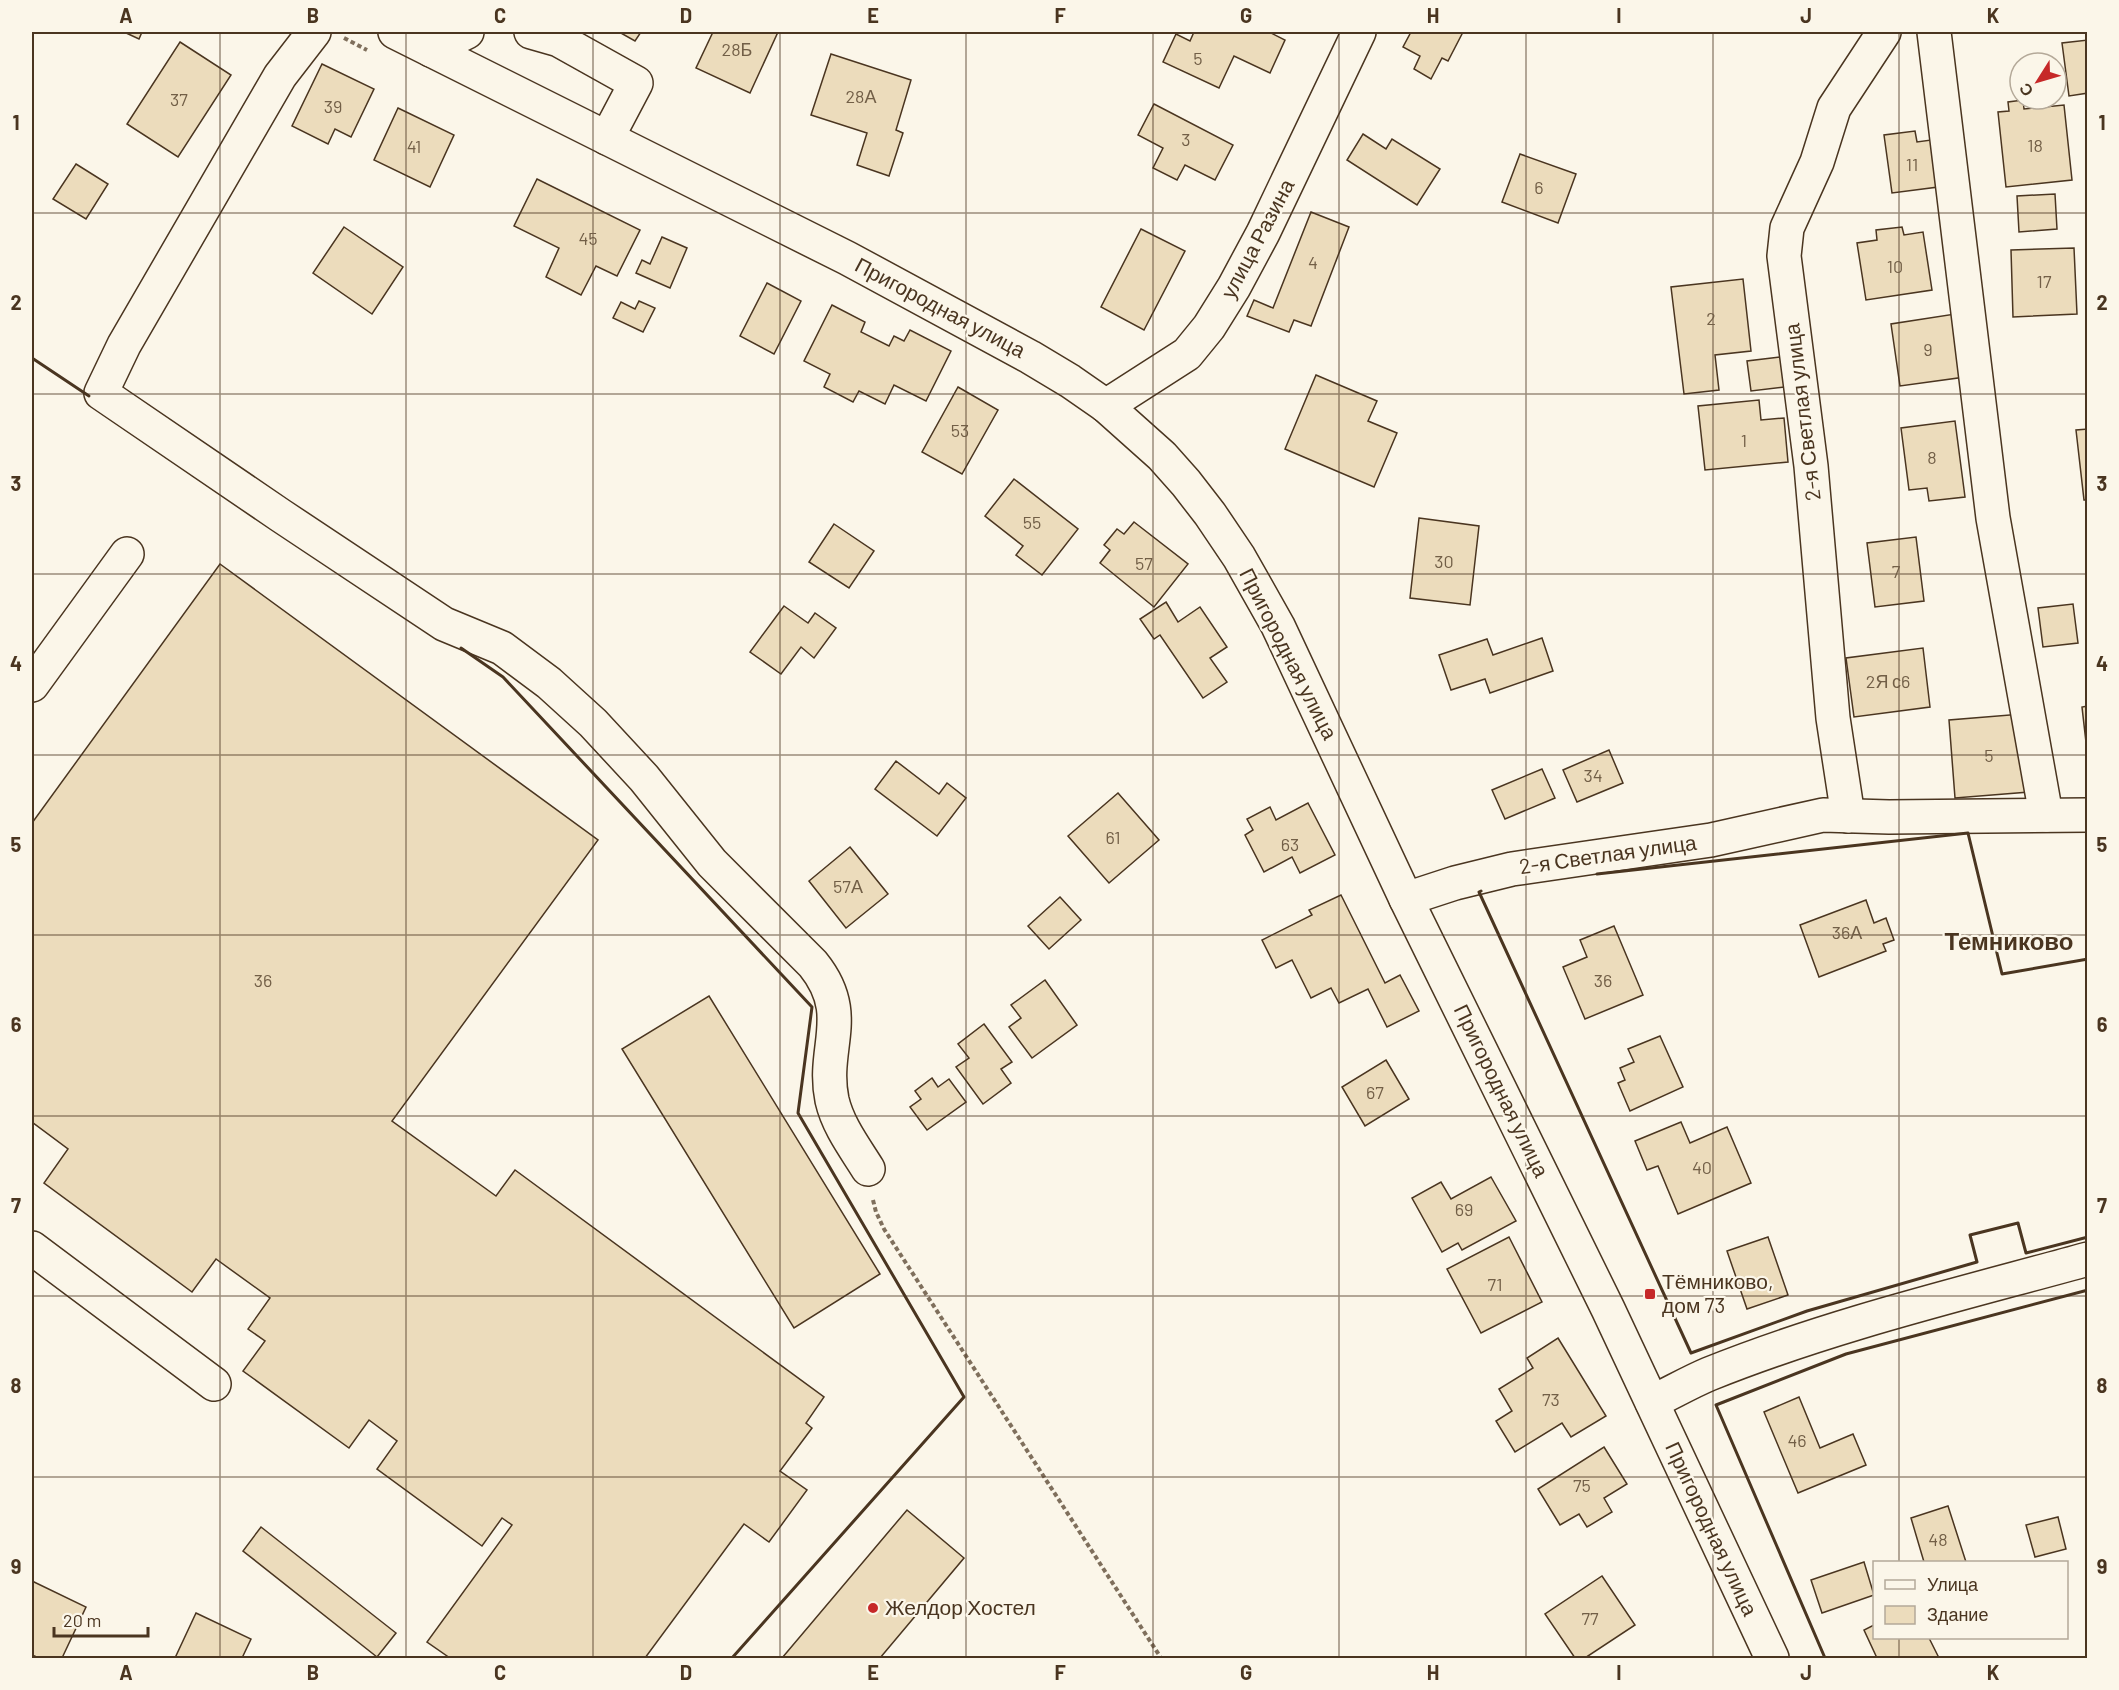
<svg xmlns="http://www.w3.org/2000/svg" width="2119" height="1690" viewBox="0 0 2119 1690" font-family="Barlow,sans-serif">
<rect width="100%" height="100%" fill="#fbf6e9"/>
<g fill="#ecdcbc" stroke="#4a3520" stroke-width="1.5">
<path d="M124,32H142L139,39Z"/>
<path d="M619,32H641L635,41Z"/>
<path d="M713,32H778L750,93L696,68Z"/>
<path d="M1194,32H1269L1285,40L1270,73L1234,56L1219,88L1163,62L1176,34L1190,41Z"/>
<path d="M1411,32H1463L1448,61L1442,58L1431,79L1414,69L1420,56L1403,47Z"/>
<path d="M2088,40V93L2069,96L2062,43Z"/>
<path d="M180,42L231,75L178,157L127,124Z"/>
<path d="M831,54L911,80L896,130L903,133L889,176L857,165L867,133L811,115Z"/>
<path d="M322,64L374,89L351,137L335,129L328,144L292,126Z"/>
<path d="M2023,100L2024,109L2064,105L2072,180L2006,187L1998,112L2009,111L2008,102Z"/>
<path d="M1154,104L1233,145L1215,180L1185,165L1177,180L1153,168L1163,148L1138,135Z"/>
<path d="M398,108L454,135L430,187L374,160Z"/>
<path d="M1915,131L1917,142L1931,140L1938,187L1892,193L1884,135Z"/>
<path d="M1363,134L1386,149L1392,139L1440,169L1417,205L1347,160Z"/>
<path d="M1520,154L1576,174L1558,223L1502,202Z"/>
<path d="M76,164L108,184L86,219L53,199Z"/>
<path d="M537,179L640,230L617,276L596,266L581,295L546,277L559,248L514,226Z"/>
<path d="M2055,194L2057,229L2019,232L2017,196Z"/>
<path d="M1311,212L1349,227L1311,326L1294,320L1289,332L1247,316L1254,300L1273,308Z"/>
<path d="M344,227L403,267L372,314L313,273Z"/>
<path d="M1902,227L1904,235L1923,232L1932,290L1866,300L1857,243L1877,240L1876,230Z"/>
<path d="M1141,229L1185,251L1144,330L1101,307Z"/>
<path d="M662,237L687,248L670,288L636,273L642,260L650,264Z"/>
<path d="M2074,248L2077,314L2013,317L2011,250Z"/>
<path d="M1743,279L1751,351L1715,355L1719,390L1684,394L1671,287Z"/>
<path d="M767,283L801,301L774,354L740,336Z"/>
<path d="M639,301L655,308L643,332L613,318L621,302L635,309Z"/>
<path d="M832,305L865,322L861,332L889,346L894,336L904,341L910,330L951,351L926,401L894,385L885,404L859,391L853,402L824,387L830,374L804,361Z"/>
<path d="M1955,314L1965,377L1900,386L1891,324Z"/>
<path d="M1789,356L1793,386L1751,391L1747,361Z"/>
<path d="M1316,375L1377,401L1368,421L1397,433L1374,487L1285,449Z"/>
<path d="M958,387L998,410L962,474L922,452Z"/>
<path d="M1759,400L1761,420L1784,418L1788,462L1705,470L1698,406Z"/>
<path d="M1955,421L1965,497L1929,501L1927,488L1909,490L1901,428Z"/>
<path d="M2088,429V500H2084L2076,430Z"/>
<path d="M1014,479L1078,529L1042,575L1016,555L1023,546L985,516Z"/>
<path d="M1419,518L1479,526L1470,605L1410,598Z"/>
<path d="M1134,522L1188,564L1154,607L1100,563L1110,550L1104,545L1117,529L1124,534Z"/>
<path d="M834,524L874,551L849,588L809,562Z"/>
<path d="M1916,537L1924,601L1875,607L1867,543Z"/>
<path d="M220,564L598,840L392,1121L496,1196L515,1170L824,1397L806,1423L812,1428L780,1471L807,1490L769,1542L744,1524L645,1658H450L427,1642L512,1525L502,1518L482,1546L377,1469L397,1441L369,1420L349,1448L243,1371L265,1341L248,1329L270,1298L216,1259L192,1292L44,1183L68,1149L32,1122V823Z"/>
<path d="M1166,602L1178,622L1200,607L1227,647L1210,658L1227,682L1203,698L1160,635L1154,639L1140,619Z"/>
<path d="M2073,604L2078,643L2043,647L2038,608Z"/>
<path d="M784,606L808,623L815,613L836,628L814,658L801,647L781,674L750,652Z"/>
<path d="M1542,638L1553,671L1490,693L1485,679L1451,690L1439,655L1487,639L1493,655Z"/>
<path d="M1923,648L1930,707L1854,717L1846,658Z"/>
<path d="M2088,706V760L2082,707Z"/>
<path d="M2022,714L2029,792L1955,798L1949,720Z"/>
<path d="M1609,750L1623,783L1577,802L1563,770Z"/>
<path d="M896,761L939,794L947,783L966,798L937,836L875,789Z"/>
<path d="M1542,769L1555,798L1505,819L1492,790Z"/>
<path d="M1118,793L1159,840L1109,883L1068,836Z"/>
<path d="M1308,803L1335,855L1300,873L1292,857L1264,872L1245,835L1253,830L1247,819L1270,807L1276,820Z"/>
<path d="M850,847L888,894L846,928L809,881Z"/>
<path d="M1341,895L1385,983L1400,975L1419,1011L1387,1027L1368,989L1339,1003L1331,988L1311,998L1292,960L1276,968L1262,940L1312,915L1309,910Z"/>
<path d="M1060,897L1081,920L1049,949L1028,926Z"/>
<path d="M1866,900L1874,923L1886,918L1894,940L1883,944L1886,951L1819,977L1800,925Z"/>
<path d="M1614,926L1643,995L1585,1019L1563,967L1587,957L1580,940Z"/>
<path d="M1045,980L1077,1025L1032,1058L1009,1027L1021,1018L1011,1005Z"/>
<path d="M709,996L880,1274L794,1328L622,1049Z"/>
<path d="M984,1024L1012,1062L1001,1069L1011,1083L983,1104L956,1067L969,1058L958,1044Z"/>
<path d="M1660,1036L1683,1087L1630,1111L1618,1083L1625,1080L1620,1068L1634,1062L1628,1049Z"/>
<path d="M1386,1060L1409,1099L1365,1126L1342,1087Z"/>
<path d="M932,1078L938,1087L949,1079L966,1102L927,1130L910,1107L921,1099L915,1091Z"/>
<path d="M1681,1122L1690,1143L1727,1127L1751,1183L1678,1214L1658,1166L1647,1170L1635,1141Z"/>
<path d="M1491,1177L1516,1221L1462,1250L1458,1243L1442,1252L1412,1198L1441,1182L1451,1199Z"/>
<path d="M1509,1237L1542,1302L1481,1333L1447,1269Z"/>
<path d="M1768,1237L1788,1295L1747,1309L1727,1251Z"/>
<path d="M1558,1338L1606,1416L1571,1437L1562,1423L1515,1452L1496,1421L1512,1411L1499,1389L1533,1368L1527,1358Z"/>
<path d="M1799,1397L1820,1448L1853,1434L1866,1465L1798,1493L1764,1412Z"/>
<path d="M1604,1447L1627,1484L1604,1498L1612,1512L1587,1527L1579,1514L1560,1525L1538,1489Z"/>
<path d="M1948,1506L1966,1562H1924L1911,1518Z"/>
<path d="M907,1510L964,1558L880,1658H782Z"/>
<path d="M2058,1517L2066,1549L2035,1557L2026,1525Z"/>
<path d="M261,1527L396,1633L377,1657L243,1551Z"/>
<path d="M1864,1562L1874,1595L1822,1613L1811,1580Z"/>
<path d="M1602,1576L1635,1625L1585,1658H1575L1545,1614Z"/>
<path d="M32,1581L86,1607L62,1658H39L32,1655Z"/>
<path d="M196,1613L251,1639L242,1658H175Z"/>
<path d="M1874,1625V1638H1929L1939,1658H1877L1864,1630Z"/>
</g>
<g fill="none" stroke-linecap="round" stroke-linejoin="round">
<g stroke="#4a3520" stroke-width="36">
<g id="minor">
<path d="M314,32L280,76L124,345L101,393L280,515L444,624L502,648L549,683L593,723L644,778L712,863L813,964C854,1015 821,1047 832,1100C838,1126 855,1148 868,1169"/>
<path d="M395,32L847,258L1030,357L1070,381L1106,406L1162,456L1186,483L1210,514L1239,557L1278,626L1406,899L1608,1309L1772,1658"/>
<path d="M531,32L559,40L636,83L607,138"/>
<path d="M1934,32L1993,518L2046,815"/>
<path d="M431,50L467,32"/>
<path d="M1106,406L1187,354L1209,327L1234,287L1263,233L1359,32"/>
<path d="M32,685L127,554"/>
<path d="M1848,816L1833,718L1811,466L1784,256L1787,228L1817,162L1834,108L1884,32"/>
<path d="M1406,899L1455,883L1512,869L1711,840L1823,815L1889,817L2088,815"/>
<path d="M32,1248L214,1384"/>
<path d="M1652,1402C1671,1393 1690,1382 1709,1374C1831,1325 1961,1294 2088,1259"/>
</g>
</g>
<g stroke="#7f6f5c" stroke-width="4" stroke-dasharray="4.5 3" stroke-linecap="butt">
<path d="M344,38L367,50"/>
<path d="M873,1200L876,1212L884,1229L1161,1658"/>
</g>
<use href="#minor" stroke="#fbf6e9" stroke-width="33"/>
<g stroke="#4a3520" stroke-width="3">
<path d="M32,358L89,396"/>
<path d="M461,648L503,677L812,1007L798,1113L964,1397L732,1658"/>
<path d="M1597,874L1968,833L2002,974L2088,959"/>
<path d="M1481,891L1479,892L1691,1353L1807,1311L1977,1262L1970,1235L2018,1223L2026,1253L2088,1237"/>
<path d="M1825,1658L1716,1405L1846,1354L2088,1290"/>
</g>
</g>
<path fill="none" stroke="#4a3520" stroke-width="1.5" stroke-opacity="0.55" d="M220,32V1658M406,32V1658M593,32V1658M780,32V1658M966,32V1658M1153,32V1658M1339,32V1658M1526,32V1658M1713,32V1658M1899,32V1562M32,213H2088M32,394H2088M32,574H2088M32,755H2088M32,935H2088M32,1116H2088M32,1296H2088M32,1477H2088M1899,1638V1658"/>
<g fill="#c62828" stroke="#fbf6e9" stroke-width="2">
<rect x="1644" y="1288" width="12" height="12" rx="3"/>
<circle cx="873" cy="1608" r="6"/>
</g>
<g text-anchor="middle" stroke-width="4.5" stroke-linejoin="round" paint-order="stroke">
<g font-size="18" fill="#725f47">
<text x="737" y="56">28Б</text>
<text x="1198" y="65">5</text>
<text x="861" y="103">28А</text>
<text x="179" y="106">37</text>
<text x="333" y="113">39</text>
<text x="1186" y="146">3</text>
<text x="2035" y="152">18</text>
<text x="414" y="153">41</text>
<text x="1912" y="171">11</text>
<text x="1539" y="194">6</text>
<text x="588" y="245">45</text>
<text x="1313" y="269">4</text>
<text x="1895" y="273">10</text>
<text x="2044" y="288">17</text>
<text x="1711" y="325">2</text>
<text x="1928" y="356">9</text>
<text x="960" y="437">53</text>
<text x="1744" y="447">1</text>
<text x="1932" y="464">8</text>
<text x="1032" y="529">55</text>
<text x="1444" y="568">30</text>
<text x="1144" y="570">57</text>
<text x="1896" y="578">7</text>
<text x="1888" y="688">2Я с6</text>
<text x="1989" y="762">5</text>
<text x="1593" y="782">34</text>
<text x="1113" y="844">61</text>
<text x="1290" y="851">63</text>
<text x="848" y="893">57А</text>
<text x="1847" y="939">36А</text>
<text x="263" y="987">36</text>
<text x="1603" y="987">36</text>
<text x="1375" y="1099">67</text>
<text x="1702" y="1174">40</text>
<text x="1464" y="1216">69</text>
<text x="1495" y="1291">71</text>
<text x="1551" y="1406">73</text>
<text x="1797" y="1447">46</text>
<text x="1582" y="1492">75</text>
<text x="1938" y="1546">48</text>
<text x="1590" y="1625">77</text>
</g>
<g font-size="21" fill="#4a3520" stroke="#fbf6e9">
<text transform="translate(1258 239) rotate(-62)" y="7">улица Разина</text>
<text transform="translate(940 308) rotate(28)" y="7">Пригородная улица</text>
<text transform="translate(1803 412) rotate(-97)" y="7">2-я Светлая улица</text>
<text transform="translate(1288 654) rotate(63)" y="7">Пригородная улица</text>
<text transform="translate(1608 855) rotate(-8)" y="7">2-я Светлая улица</text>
<text transform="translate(1501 1091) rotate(64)" y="7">Пригородная улица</text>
<text transform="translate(1711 1529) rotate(65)" y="7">Пригородная улица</text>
</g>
<g font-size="21" fill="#4a3520" stroke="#fbf6e9" text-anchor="start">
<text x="1662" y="1289">Тёмниково,<tspan x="1662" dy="24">дом 73</tspan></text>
<text x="885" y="1615">Желдор Хостел</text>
</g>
<g font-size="24" font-weight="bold" fill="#4a3520" stroke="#fbf6e9">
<text x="2009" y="950">Темниково</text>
</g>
</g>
<rect width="2119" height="1690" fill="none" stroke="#fbf6e9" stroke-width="66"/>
<rect x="1873" y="1561" width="195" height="78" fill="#fbf6e9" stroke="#b4a999" stroke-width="1.5"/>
<rect x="1885" y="1580" width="30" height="9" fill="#fbf6e9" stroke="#b4a999" stroke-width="1.5"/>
<text x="1927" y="1591" font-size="18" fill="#4a3520">Улица</text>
<rect x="1885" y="1606" width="30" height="18" fill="#ecdcbc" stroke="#b4a999" stroke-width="1.5"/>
<text x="1927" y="1621" font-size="18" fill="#4a3520">Здание</text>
<g transform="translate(2038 81) rotate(233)"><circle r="28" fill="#fbf6e9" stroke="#b4a999" stroke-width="1.5"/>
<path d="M0-4.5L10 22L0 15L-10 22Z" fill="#c62828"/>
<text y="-9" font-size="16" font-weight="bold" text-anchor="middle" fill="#4a3520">С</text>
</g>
<path d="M54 1627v9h94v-9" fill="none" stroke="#4a3520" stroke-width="3"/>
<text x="63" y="1627" font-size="18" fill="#4a3520" stroke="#fbf6e9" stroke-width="4.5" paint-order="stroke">20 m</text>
<rect x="33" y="33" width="2053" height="1624" fill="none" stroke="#4a3520" stroke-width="2"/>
<g font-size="20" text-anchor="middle" font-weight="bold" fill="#4a3520">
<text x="126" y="23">A</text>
<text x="313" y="23">B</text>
<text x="500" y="23">C</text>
<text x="686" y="23">D</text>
<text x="873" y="23">E</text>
<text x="1060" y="23">F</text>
<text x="1246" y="23">G</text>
<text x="1433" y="23">H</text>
<text x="1619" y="23">I</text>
<text x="1806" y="23">J</text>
<text x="1993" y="23">K</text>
<text x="16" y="130">1</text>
<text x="2102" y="130">1</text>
<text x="16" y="310">2</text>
<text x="2102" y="310">2</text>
<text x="16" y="491">3</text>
<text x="2102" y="491">3</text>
<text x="16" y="671">4</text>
<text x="2102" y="671">4</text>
<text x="16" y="852">5</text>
<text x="2102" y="852">5</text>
<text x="16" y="1032">6</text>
<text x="2102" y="1032">6</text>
<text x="16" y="1213">7</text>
<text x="2102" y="1213">7</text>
<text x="16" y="1393">8</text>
<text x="2102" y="1393">8</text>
<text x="16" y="1574">9</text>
<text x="2102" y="1574">9</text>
<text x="126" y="1680">A</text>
<text x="313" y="1680">B</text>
<text x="500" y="1680">C</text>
<text x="686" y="1680">D</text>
<text x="873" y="1680">E</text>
<text x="1060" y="1680">F</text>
<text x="1246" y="1680">G</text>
<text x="1433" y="1680">H</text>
<text x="1619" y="1680">I</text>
<text x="1806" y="1680">J</text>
<text x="1993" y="1680">K</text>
</g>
</svg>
